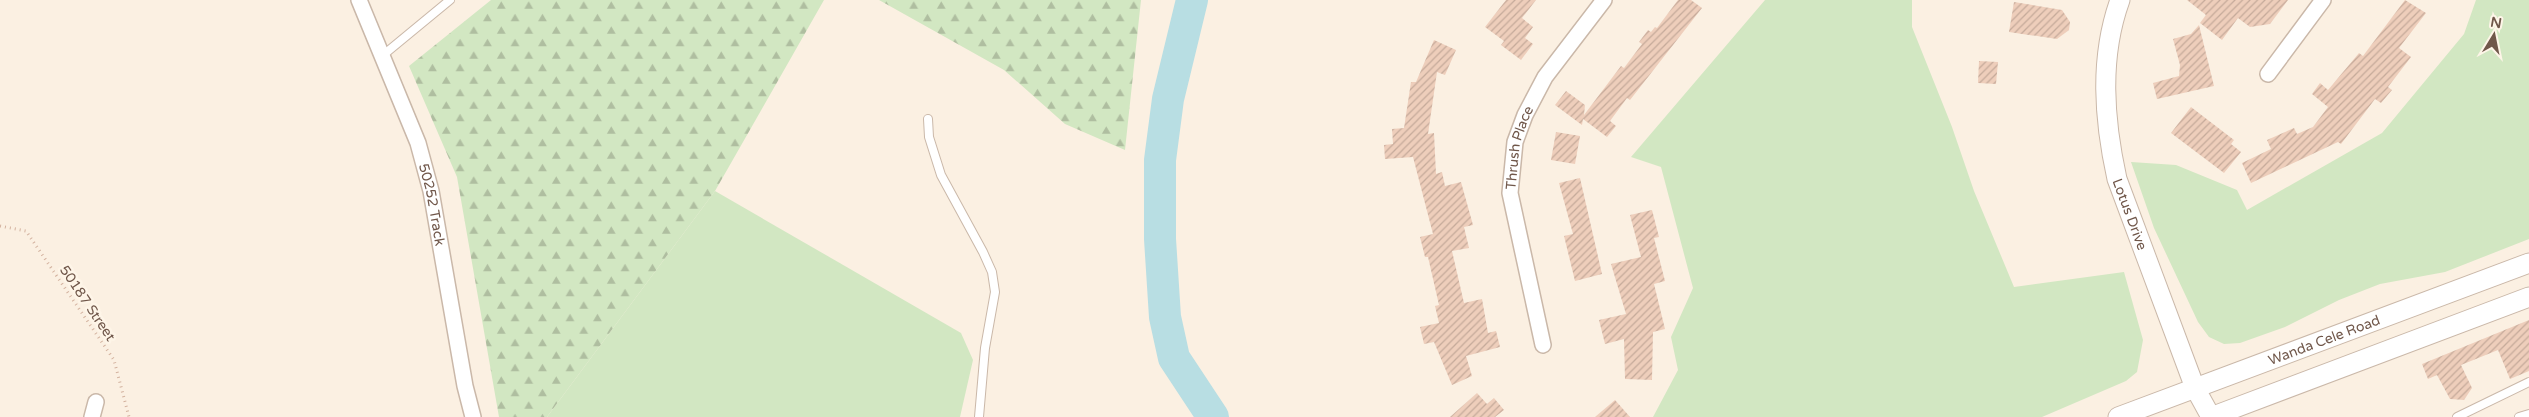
<svg xmlns="http://www.w3.org/2000/svg" width="2529" height="417" viewBox="0 0 2529 417" font-family="'Varela Round',sans-serif">
<defs>
<pattern id="forest-firs" width="22" height="20" patternUnits="userSpaceOnUse" patternTransform="scale(1.25)"><rect width="22" height="20" fill="#d2e7c2"/><path d="M5 1l3.5 6h-7zM16 11l3.5 6h-7z" fill="#afbea0"/></pattern>
<pattern id="building-hatch" width="6" height="6" patternUnits="userSpaceOnUse" patternTransform="scale(1.25)"><rect width="6" height="6" fill="#eecebb"/><path d="M-1 1l2-2M0 6l6-6M5 7l2-2" fill="none" stroke="#c5aa9a"/></pattern>
</defs>
<rect width="100%" height="100%" fill="#fbf0e2"/>
<g fill="#d2e7c2">
<path d="M1765,0H1912V27L1952,127L1974,191L2014,287L2124,272L2143,340L2137,372L2126,381L2042,417H1653L1678,370L1671,337L1693,288L1661,167L1631,157Z"/>
<path d="M2476,0H2529V239L2445,272L2380,284L2339,300L2285,327L2240,343L2224,344L2209,337L2198,322L2154,228L2131,162L2176,165L2237,190L2247,210L2382,133L2464,34Z"/>
<path d="M715,191L961,333L973,360L960,417H547Z"/>
</g>
<g fill="url(#forest-firs)">
<path d="M491,0H824L715,191L547,417H499L457,177L409,66Z"/>
<path d="M879,0H1141L1125,150L1065,124L1004,70Z"/>
</g>
<g fill="none" stroke-linecap="round" stroke-linejoin="round">
<path stroke="#b8dee3" stroke-width="32" d="M1192,0L1168,99L1160,160V239L1165,317L1174,358L1213,417"/>
</g>
<g fill="url(#building-hatch)">
<path d="M1506,0H1536L1522,18L1533,27L1525,38L1533,44L1521,60L1501,45L1504,41L1485,27Z"/>
<path d="M1678,0H1691L1702,8L1630,100L1627,98L1610,121L1616,126L1607,137L1583,119L1582,125L1555,105L1566,91L1585,105L1584,115L1621,66L1624,68L1642,44L1639,42L1648,30L1651,32L1655,27L1657,28Z"/>
<path d="M2187,0H2288L2270,24L2250,27L2238,18L2222,40L2200,23L2206,15Z"/>
<path d="M2405,0L2426,13L2399,48L2411,57L2388,87L2392,90L2381,103L2375,99L2341,144L2338,142L2251,183L2242,163L2271,149L2267,140L2294,128L2297,134L2313,127L2328,107L2312,94L2320,83L2328,90L2359,53L2363,56Z"/>
<path d="M2014,2L2062,10L2070,22L2069,30L2057,39L2009,32Z"/>
<path d="M2199,25L2214,86L2157,99L2153,83L2179,76L2180,65L2173,39L2191,34Z"/>
<path d="M1434,40L1456,50L1445,75L1437,72L1428,134L1434,133L1436,174L1442,172L1445,186L1461,182L1473,225L1464,227L1469,248L1452,251L1464,303L1482,299L1488,333L1496,331L1500,347L1466,356L1472,376L1452,385L1434,342L1424,344L1420,327L1439,323L1435,306L1439,305L1428,257H1425L1420,237L1433,234L1413,157L1385,159L1384,145L1393,144L1392,129L1404,128L1411,82H1416Z"/>
<path d="M1979,61L1998,62L1996,84L1978,83Z"/>
<path d="M2191,107L2234,140L2231,144L2241,152L2224,173L2171,133Z"/>
<path d="M1556,132L1580,136L1575,164L1551,160Z"/>
<path d="M1580,178L1602,274L1575,281L1564,236L1573,234L1559,183Z"/>
<path d="M1652,210L1659,237L1654,238L1665,281L1654,284L1665,329L1653,332L1652,380L1625,379L1624,339L1605,344L1599,320L1626,314L1611,264L1641,257L1630,215Z"/>
<path d="M2529,320V371L2510,379L2498,350L2461,365L2472,388L2464,400L2450,399L2437,375L2428,379L2422,364Z"/>
<path d="M1477,393L1487,404L1494,398L1504,410L1495,417H1450Z"/>
<path d="M1615,400L1630,417H1595Z"/>
</g>
<g fill="none" stroke-linecap="round" stroke-linejoin="round">
<g stroke="#cab8a9" stroke-width="10">
<g id="service">
<path d="M382,56L450,0"/>
<path d="M928,119L929,137L941,175L983,252L992,272L995,292L985,348L979,417"/>
<path d="M2457,417L2529,382"/>
<path d="M2519,417L2529,414"/>
</g>
</g>
<g stroke="#cab8a9" stroke-width="18">
<g id="minor">
<path id="s1" d="M359,0L418,143L431,191L465,386L473,417"/>
<path d="M2268,74L2323,0"/>
<path id="s2" d="M1543,345L1510,193L1515,142L1525,115L1545,77L1604,0"/>
<path d="M92,417L96,402"/>
</g>
</g>
<g stroke="#cab8a9" stroke-width="21">
<g id="tertiary">
<path id="s3" d="M2120,0C2099,58 2104,120 2117,179L2195,388L2211,417"/>
<path id="s4" d="M2118,417L2529,263"/>
<path d="M2211,417L2529,297"/>
</g>
</g>
<path stroke="#d3b29f" stroke-width="3" stroke-dasharray="1 4" stroke-linecap="butt" d="M0,226L26,231L114,360L129,417"/>
<use href="#service" stroke="#fff" stroke-width="8"/>
<use href="#minor" stroke="#fff" stroke-width="15"/>
<use href="#tertiary" stroke="#fff" stroke-width="19"/>
</g>
<g text-anchor="middle" stroke-width="5" stroke-linejoin="round" paint-order="stroke">
<g font-size="14" fill="#70574a" stroke="#fef5e8">
<text dy="5" stroke="none"><textPath href="#s2" startOffset="202">Thrush Place</textPath></text>
<text dy="5" stroke="none"><textPath href="#s1" startOffset="218">50252 Track</textPath></text>
<text dy="5" stroke="none"><textPath href="#s3" startOffset="219">Lotus Drive</textPath></text>
<text transform="translate(88 303) rotate(56)" y="5">50187 Street</text>
<text dy="5" stroke="none"><textPath href="#s4" startOffset="220">Wanda Cele Road</textPath></text>
</g>
</g>
<g transform="translate(2494 35) rotate(10)" stroke="#fef5e8" stroke-width="4" paint-order="stroke">
<path d="M0-4L9 19L0 12L-9 19Z" fill="#70574a"/>
<text y="-8" font-size="14" font-weight="bold" text-anchor="middle" fill="#70574a">N</text>
</g>
</svg>
